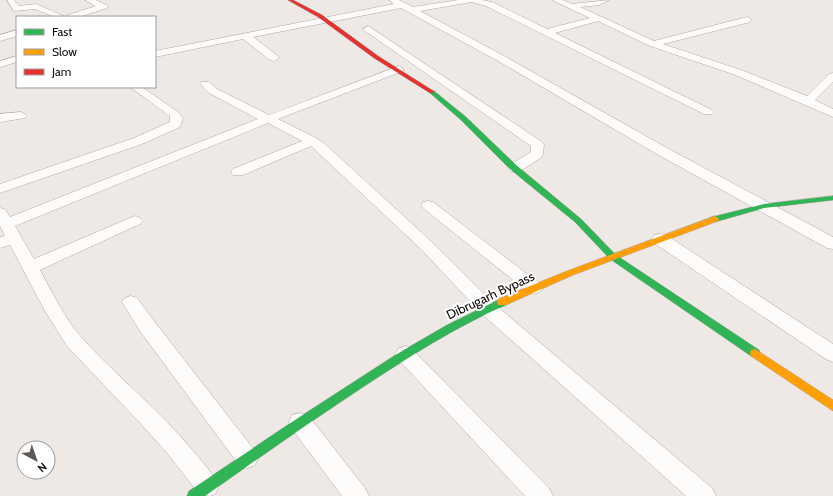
<svg xmlns="http://www.w3.org/2000/svg" width="833" height="496" viewBox="0 0 833 496" font-family="Cabin,sans-serif">
<rect width="100%" height="100%" fill="#efe9e6"/>
<g fill="none" stroke-linecap="round" stroke-linejoin="round">
<g stroke="#aea9a7" stroke-width="1">
<g id="street">
<path d="M7,0H14L19,6L36,4L66,17H55L35,9L14,11Z"/>
<path d="M85,0H96L108,6L107,8L79,17H67L68,15L96,6Z"/>
<path d="M389,0H399L413,7L458,0H482L492,2L547,29L590,18L552,0H563L572,4L609,0L599,5L580,7L654,41L747,17L750,18L751,20L750,22L663,44L741,70L807,96L829,74L833,73V82L815,100L833,109V117L733,74L650,46L598,21L555,33L712,110L714,112L712,114H704L486,6L472,2L420,11L506,57L665,147L833,237V249L827,248L655,153L498,61L401,8L253,37L278,56L279,58L274,61L270,60L243,39L155,57V51L394,4Z"/>
<path d="M368,26L542,142L544,145L543,154L542,157L520,171H510L508,168L510,165L531,152V146L365,31L363,29Z"/>
<path d="M17,30V36L0,41V35Z"/>
<path d="M17,56V62L0,67V61Z"/>
<path d="M399,66L404,69L403,71L278,119L316,138L326,145L433,243L493,303L712,488L716,496H686L481,313L422,250L311,146L243,175H233L231,172L233,169L302,141L268,123L15,226L34,259L130,218L135,216L140,218L143,221L140,224L40,270C52,292 64,317 81,337C117,377 160,410 194,452C203,463 213,473 219,486L215,494L210,496L199,494L168,454L141,424L67,346L45,311L10,245L0,248V237L5,236L0,226V208L5,209L10,217L258,119L209,93L200,84L201,82H209L217,89L269,115Z"/>
<path d="M130,87H142L178,112L183,118L180,127L142,144L0,193V184L134,138L170,122V116Z"/>
<path d="M21,112L25,114L27,116L25,118L0,122V114Z"/>
<path d="M428,201L433,202L540,284L543,288L540,292L534,294L528,292L423,208L421,205L423,202Z"/>
<path d="M660,234L666,235L833,344V362L826,359L654,243L652,239L654,235Z"/>
<path d="M131,296L137,298L154,321L255,451L258,458L255,465L247,468L239,465L140,331L122,302L125,298Z"/>
<path d="M405,346L412,349L549,488L553,496H525L398,359L395,354L398,349Z"/>
<path d="M300,413L308,415L365,488L369,496H342L292,429L289,422L292,415Z"/>
</g>
</g>
<g stroke="#aea9a7" stroke-width="1">
<g id="fast">
<path d="M430,91H434L466,117L516,165L581,219L616,255L759,350L760,353L759,356L755,357L751,356L610,259L575,222L510,169L461,120L430,93Z"/>
<path d="M833,196V200L764,208L715,222L711,219L712,217L764,204Z"/>
<path d="M502,298L506,299L507,302L506,305C455,327 409,357 363,387C310,422 257,459 205,496H187L189,491L298,418L397,354L447,325Z"/>
</g>
</g>
<g stroke="#aea9a7" stroke-width="1">
<g id="slow">
<path d="M715,216L719,219L718,221L573,275L506,305H498L497,302L498,299L567,271Z"/>
<path d="M755,349L833,400V411L751,356L750,353L751,350Z"/>
</g>
</g>
<g stroke="#aea9a7" stroke-width="1">
<path id="jam" d="M288,0H293L322,15L378,56L435,92L430,93L374,58L318,17Z"/>
</g>
<use href="#street" fill="#fdfcfb" fill-rule="evenodd"/>
<use href="#fast" fill="#30b455" fill-rule="evenodd"/>
<use href="#slow" fill="#ff9f0a" fill-rule="evenodd"/>
<use href="#jam" fill="#e5322d" fill-rule="evenodd"/>
</g>
<g text-anchor="middle" stroke-width="4" stroke-linejoin="round" paint-order="stroke">
<g font-size="13" fill="#0e0b09" stroke="#fff">
<text transform="translate(490 295) rotate(-25)" y="5">Dibrugarh Bypass</text>
</g>
</g>
<rect x="16" y="16" width="140" height="72" fill="#ffffff" stroke="#9f9d9d"/>
<rect x="24" y="29" width="20" height="6" fill="#30b455" stroke="#9f9d9d"/>
<text x="52" y="36" font-size="12" fill="#0e0b09">Fast</text>
<rect x="24" y="49" width="20" height="6" fill="#ff9f0a" stroke="#9f9d9d"/>
<text x="52" y="56" font-size="12" fill="#0e0b09">Slow</text>
<rect x="24" y="69" width="20" height="6" fill="#e5322d" stroke="#9f9d9d"/>
<text x="52" y="76" font-size="12" fill="#0e0b09">Jam</text>
<g transform="translate(36 460) rotate(140)"><circle r="19" fill="#ffffff" stroke="#9f9d9d"/>
<path d="M0-3L7 15L0 10L-7 15Z" fill="#5d5956"/>
<text y="-6" font-size="11" font-weight="bold" text-anchor="middle" fill="#0e0b09">N</text>
</g>
</svg>
